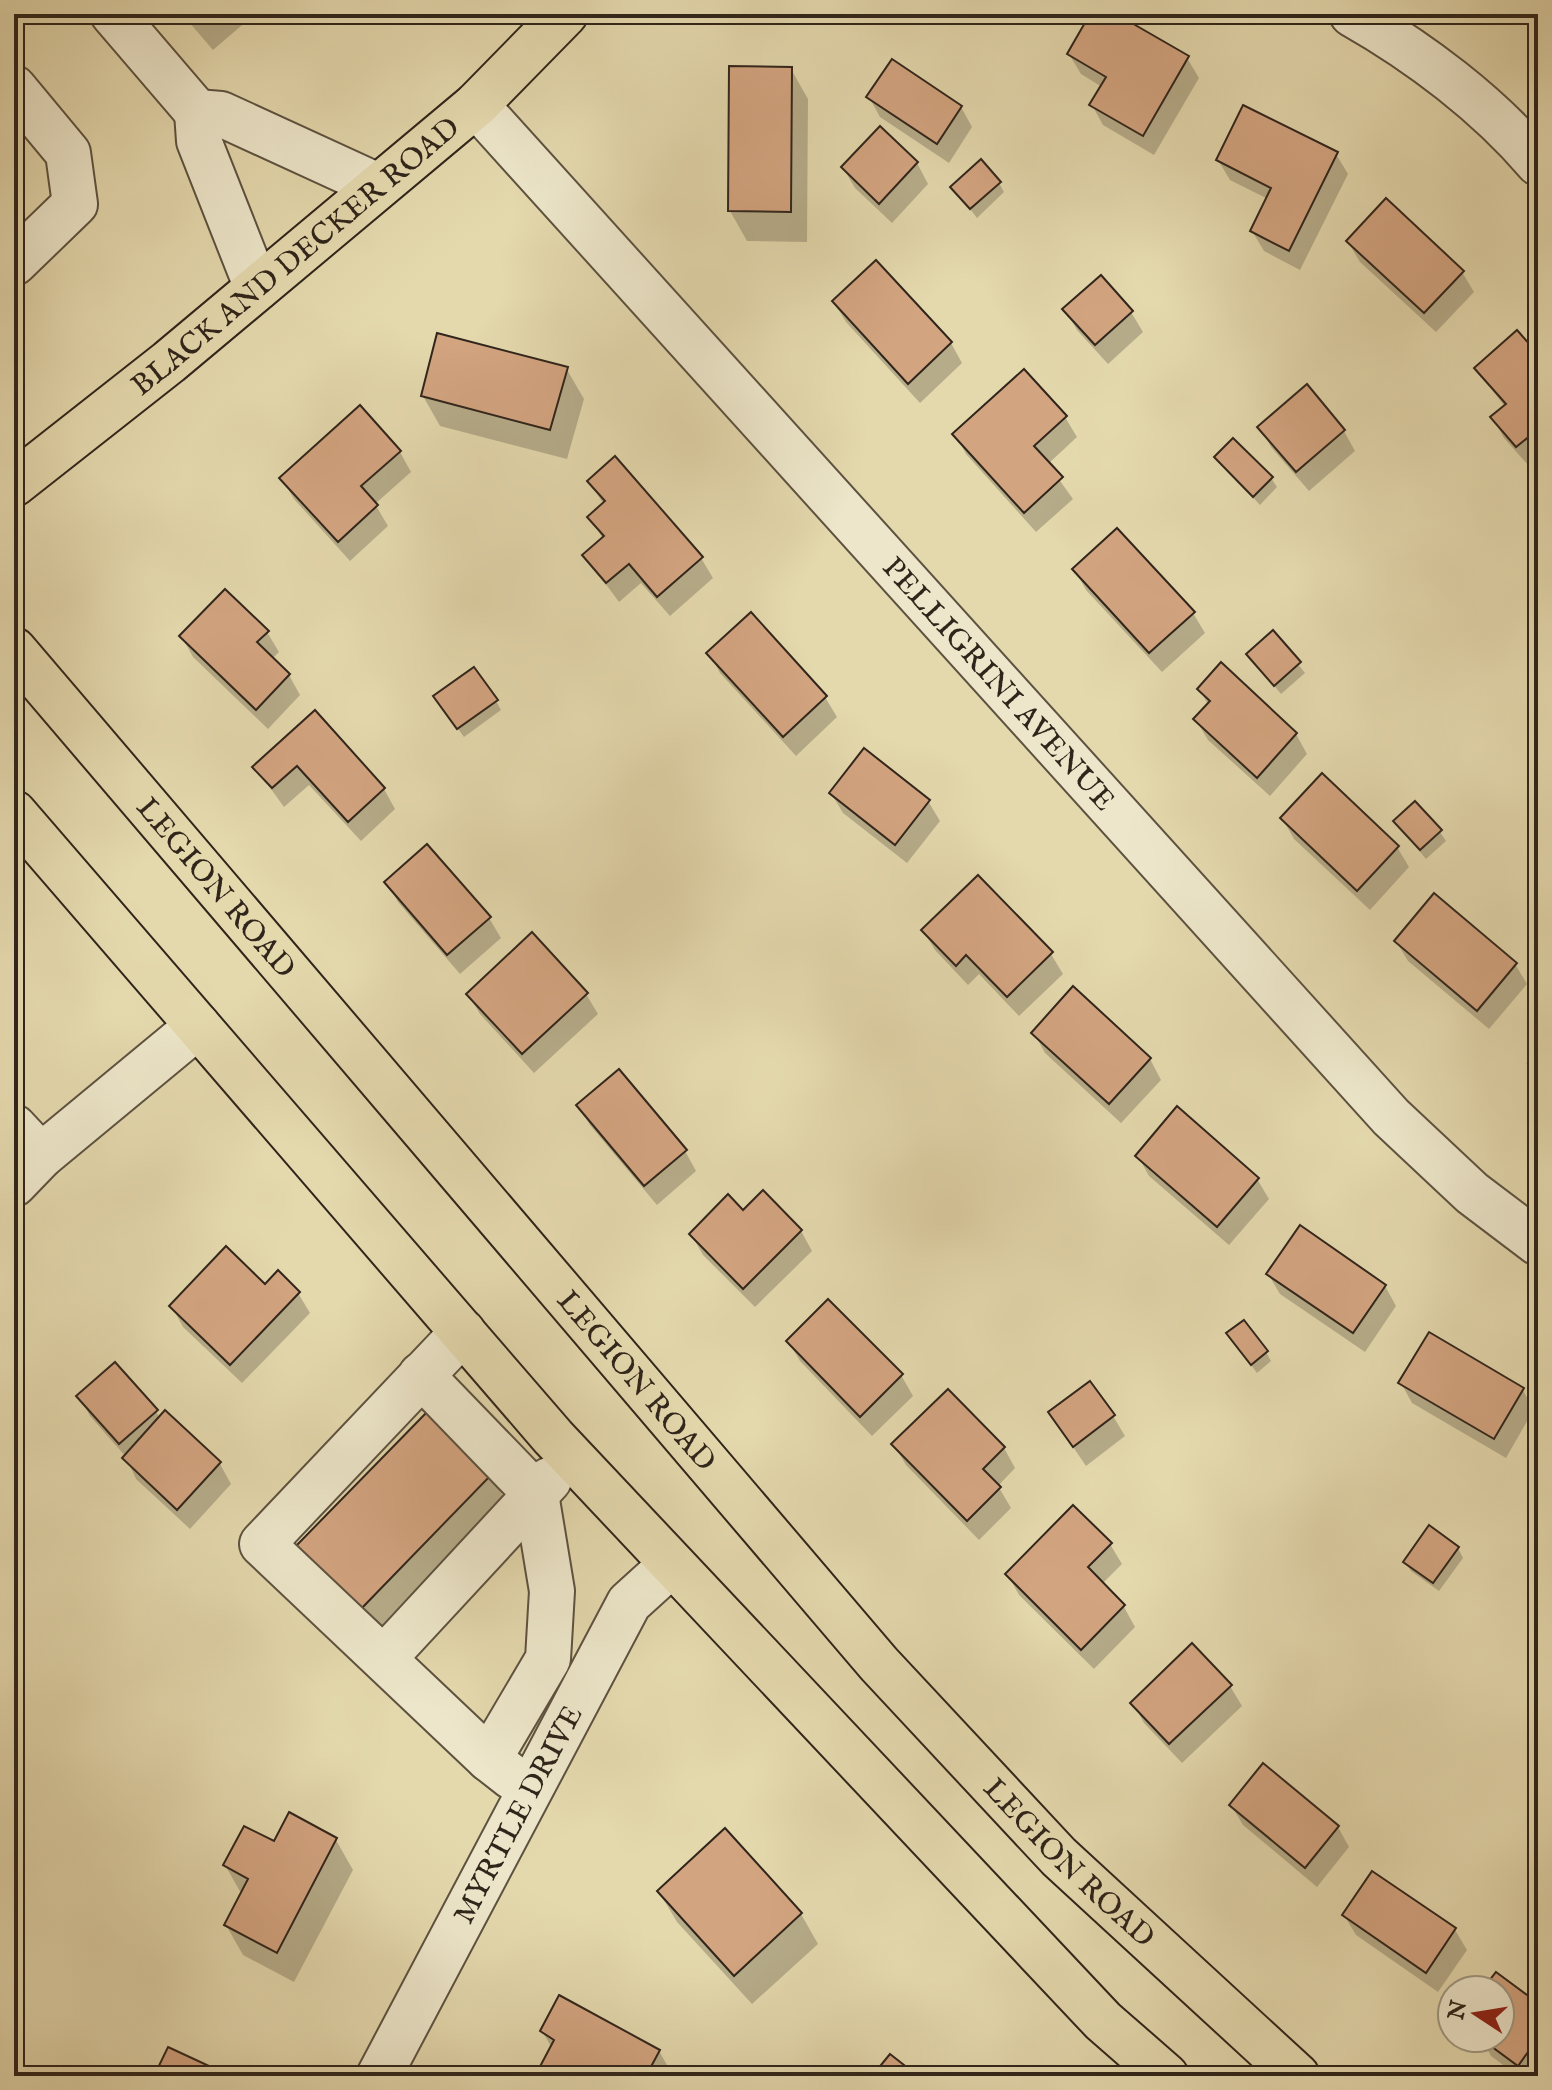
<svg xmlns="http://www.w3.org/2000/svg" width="1552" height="2090" viewBox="0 0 1552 2090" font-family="'IM FELL English',serif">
<rect width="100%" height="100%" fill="#e4d8ad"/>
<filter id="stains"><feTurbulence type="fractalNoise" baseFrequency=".0025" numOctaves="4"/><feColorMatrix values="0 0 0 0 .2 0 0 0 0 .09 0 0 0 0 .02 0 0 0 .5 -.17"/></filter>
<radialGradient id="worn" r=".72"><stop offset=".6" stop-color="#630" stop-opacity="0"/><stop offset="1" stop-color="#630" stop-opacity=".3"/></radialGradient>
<g fill="#0003">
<path d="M182,14H255L213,50Z"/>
<path d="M886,14H975L974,23Z"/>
<path d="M1092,14H1112L1187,58L1199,78L1154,155L1103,125L1092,105L1102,87L1081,74L1069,54Z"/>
<path d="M791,69L808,99L807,242L747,241L730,211Z"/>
<path d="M869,97L961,107L972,127L949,163L880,117Z"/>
<path d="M1336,154L1348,174L1300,270L1264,251L1252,231L1268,199L1230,180L1218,160Z"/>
<path d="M917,163L928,184L892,223L855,188L843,168Z"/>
<path d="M999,183L1004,192L977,218L953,187Z"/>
<path d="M14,190L25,208L14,218Z"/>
<path d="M1348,242L1462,272L1474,292L1436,332L1360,262Z"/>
<path d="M876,263L951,343L962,363L920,403L846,322L834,302Z"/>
<path d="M1065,309L1131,312L1143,332L1108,364L1077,330Z"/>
<path d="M1538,357V458L1529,466L1504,438L1493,418L1505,407L1477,369Z"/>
<path d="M566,368L584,399L567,459L440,426L423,396Z"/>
<path d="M1307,387L1344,431L1355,451L1309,491L1271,447L1260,427Z"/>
<path d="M1065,417L1077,437L1048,464L1073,499L1036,532L966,454L955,434Z"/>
<path d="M400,452L411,472L375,504L388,526L350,561L294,499L282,479Z"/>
<path d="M1216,458L1271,478L1277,487L1260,505Z"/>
<path d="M589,481L701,558L713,578L670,616L641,583L619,602L585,556L603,539L590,517L604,505Z"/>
<path d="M1075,570L1193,613L1205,633L1162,672L1086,590Z"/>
<path d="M267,632L279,652L272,659L289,675L300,695L268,729L193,657L182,637Z"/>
<path d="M1273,633L1305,673L1281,694L1249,655Z"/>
<path d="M709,653L825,697L837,717L796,756L720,673Z"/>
<path d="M1199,689L1296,734L1307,754L1270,796L1208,740L1196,720L1209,706Z"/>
<path d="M496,701L501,710L464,737L441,706Z"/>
<path d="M314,713L384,789L395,809L361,841L309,785L284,807L255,767Z"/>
<path d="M831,793L928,801L940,821L907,863L843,813Z"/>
<path d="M1282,818L1397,847L1409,867L1370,910L1294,839Z"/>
<path d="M1395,822L1440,832L1446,841L1426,859Z"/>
<path d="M387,882L489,918L501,938L460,974L398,902Z"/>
<path d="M923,930L1051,954L1063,974L1019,1016L979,974L968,985L935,950Z"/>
<path d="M1396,941L1515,964L1527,984L1489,1029L1408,961Z"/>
<path d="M1073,989L1150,1059L1161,1080L1121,1123L1045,1053L1034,1033Z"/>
<path d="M468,994H586L598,1014L534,1073L480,1014Z"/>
<path d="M578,1105L685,1151L696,1171L657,1205L590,1125Z"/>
<path d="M1138,1156L1257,1179L1269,1199L1229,1245L1149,1176Z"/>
<path d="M763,1193L801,1231L812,1251L755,1307L703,1255L691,1234L743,1213Z"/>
<path d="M1268,1274L1385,1286L1396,1306L1365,1352L1280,1294Z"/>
<path d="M265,1287L298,1293L310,1313L242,1383L183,1327L172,1307Z"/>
<path d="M1228,1334L1266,1352L1271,1361L1257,1373Z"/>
<path d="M788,1341L901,1375L913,1396L872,1436L800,1361Z"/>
<path d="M1401,1383L1522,1389L1534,1409L1506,1458L1412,1403Z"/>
<path d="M79,1396L156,1411L160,1419L165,1413L220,1464L231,1484L190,1529L136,1479L126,1457L90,1416Z"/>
<path d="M1050,1413L1113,1416L1125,1436L1086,1466Z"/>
<path d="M894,1445L1004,1448L1015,1468L998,1486L1011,1508L979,1540L906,1465Z"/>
<path d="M491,1475L508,1505L377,1640L315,1578Z"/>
<path d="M1110,1544L1122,1564L1102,1584L1124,1607L1135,1627L1094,1669L1019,1595L1008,1575Z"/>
<path d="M1458,1548L1463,1558L1439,1591L1411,1571L1405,1562Z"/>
<path d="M1230,1686L1242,1706L1182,1763L1144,1723L1133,1703Z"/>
<path d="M1231,1805L1338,1827L1349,1847L1317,1887L1243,1825Z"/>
<path d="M336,1840L353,1870L294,1982L243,1955L226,1925L242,1895L225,1865L274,1844Z"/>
<path d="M1373,1873L1455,1930L1467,1950L1438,1992L1356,1935L1344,1915Z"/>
<path d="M659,1892L801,1914L818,1944L752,2004L677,1922Z"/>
<path d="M1496,1975L1538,2006L1536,2076H1518L1491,2056L1481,2038H1500V1990H1485Z"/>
<path d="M542,2031L659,2051L671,2072L668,2076H537L552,2048Z"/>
</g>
<g fill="#d3a480" stroke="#30251b" stroke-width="2">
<path d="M1090,14H1116L1189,56L1143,136L1089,105L1106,77L1067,54Z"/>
<path d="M892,59L962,106L937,144L866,97Z"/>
<path d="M729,66L792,67L791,212L728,211Z"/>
<path d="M1243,105L1338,152L1289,251L1250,231L1271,188L1216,160Z"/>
<path d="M880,126L918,162L879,204L841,167Z"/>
<path d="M981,159L1001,182L970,209L950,187Z"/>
<path d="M1386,198L1464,271L1424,313L1346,241Z"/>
<path d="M876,260L952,342L908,384L832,301Z"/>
<path d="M1101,275L1133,311L1095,345L1062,309Z"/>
<path d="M1517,330L1538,354V433L1536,431L1516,447L1490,417L1506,404L1474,368Z"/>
<path d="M437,333L568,367L550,430L421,396Z"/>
<path d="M1024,369L1067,416L1034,446L1063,477L1024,513L952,434Z"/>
<path d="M1307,384L1345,430L1296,472L1257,427Z"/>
<path d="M360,405L401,451L361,486L378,505L338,542L279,478Z"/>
<path d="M1233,438L1273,477L1253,497L1214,457Z"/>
<path d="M615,456L703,557L657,597L629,564L606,583L582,555L604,536L587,517L605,501L587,481Z"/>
<path d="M1117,528L1195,612L1149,653L1072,569Z"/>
<path d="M225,589L269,631L257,642L290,674L256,710L179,636Z"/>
<path d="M751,612L827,696L783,737L706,653Z"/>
<path d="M1273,630L1301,662L1274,686L1246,654Z"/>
<path d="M1221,662L1297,733L1257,778L1193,719L1210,701L1197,689Z"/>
<path d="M474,667L498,700L457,729L433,696Z"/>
<path d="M315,710L385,788L348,822L297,766L272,788L252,767Z"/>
<path d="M864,748L930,800L895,845L829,793Z"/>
<path d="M1322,773L1399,846L1357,891L1280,818Z"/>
<path d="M1415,801L1442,830L1420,850L1393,821Z"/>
<path d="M427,844L491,917L447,955L384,882Z"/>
<path d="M978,875L1053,952L1007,997L966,955L956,966L921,930Z"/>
<path d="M1434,893L1517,963L1477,1011L1394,941Z"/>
<path d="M532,932L588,993L522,1054L466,994Z"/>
<path d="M1073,986L1151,1058L1109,1104L1031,1033Z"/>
<path d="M1538,1048V1070L1528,1063Z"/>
<path d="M619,1069L687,1150L644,1186L576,1105Z"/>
<path d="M1177,1106L1259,1178L1217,1227L1135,1156Z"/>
<path d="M763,1190L802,1230L743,1289L689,1234L728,1194L743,1210Z"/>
<path d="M1300,1225L1386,1285L1353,1333L1266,1274Z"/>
<path d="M226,1246L265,1284L278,1270L300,1292L230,1365L169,1306Z"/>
<path d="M828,1299L903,1374L860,1417L786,1341Z"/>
<path d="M1244,1320L1268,1351L1251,1365L1226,1333Z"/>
<path d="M1429,1332L1524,1388L1494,1439L1398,1383Z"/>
<path d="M115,1362L158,1410L119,1444L76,1396Z"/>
<path d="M1090,1381L1115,1415L1073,1447L1048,1412Z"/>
<path d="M948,1389L1005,1447L983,1469L1001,1487L967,1521L891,1444Z"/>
<path d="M165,1410L221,1462L177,1510L122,1458Z"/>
<path d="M428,1411L492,1474L359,1611L295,1547Z"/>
<path d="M1073,1505L1112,1543L1088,1567L1125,1605L1081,1650L1005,1574Z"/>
<path d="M1429,1525L1459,1547L1433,1583L1403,1562Z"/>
<path d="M1192,1643L1232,1685L1169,1744L1130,1703Z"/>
<path d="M1263,1763L1339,1826L1305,1868L1229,1805Z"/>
<path d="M289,1812L337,1838L277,1953L224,1925L248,1879L223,1865L244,1826L274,1841Z"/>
<path d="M725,1828L802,1913L734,1976L657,1891Z"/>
<path d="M1372,1871L1456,1928L1426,1973L1342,1915Z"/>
<path d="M1496,1972L1538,2003V2038L1518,2066L1480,2038H1500V1990H1482Z"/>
<path d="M559,1995L660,2050L646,2076H624L617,2072L615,2076H535L554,2040L540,2031Z"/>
<path d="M168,2047L222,2072L220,2076H154Z"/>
<path d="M890,2054L918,2076H872Z"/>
</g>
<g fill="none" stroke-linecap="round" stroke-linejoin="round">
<g stroke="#5d5240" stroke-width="48">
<g id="minor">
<path d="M113,14L197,112"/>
<path d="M1352,14C1419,52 1488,104 1538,163"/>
<path d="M14,88L68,153L75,204L14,263"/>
<path id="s1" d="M476,105L1391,1117L1472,1193L1538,1243"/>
<path d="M257,288L199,141L197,112L221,114L378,186"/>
<path d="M14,1127L41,1156"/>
<path d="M14,1184L41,1156L198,1026"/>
<path d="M463,1332L262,1544L489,1759"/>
<path d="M421,1375L536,1494L552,1591L548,1659L489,1759L512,1777"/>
<path d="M385,1657L549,1480"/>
<path id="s2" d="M379,2076L629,1603L672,1564"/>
</g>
</g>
<g stroke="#30251b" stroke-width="48">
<g id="major">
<path id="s3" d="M14,484L169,362L476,105L565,14"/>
<path id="s4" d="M14,650L879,1664L1059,1857L1297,2076"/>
<path d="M14,813L553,1437L1103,2021L1166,2076"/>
</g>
</g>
<use href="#minor" stroke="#ede6ca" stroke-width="44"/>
<use href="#major" stroke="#e4d8ad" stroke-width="44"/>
</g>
<g text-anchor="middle" stroke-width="6" stroke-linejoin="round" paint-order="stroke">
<g font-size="30" fill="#30251b" stroke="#ede6ca">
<text dy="10" stroke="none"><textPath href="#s3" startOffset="362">BLACK AND DECKER ROAD</textPath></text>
<text dy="10" stroke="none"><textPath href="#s1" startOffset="780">PELLIGRINI AVENUE</textPath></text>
<text dy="10" stroke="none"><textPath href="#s4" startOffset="312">LEGION ROAD</textPath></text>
<text dy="10" stroke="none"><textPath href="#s4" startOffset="960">LEGION ROAD</textPath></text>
<text dy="10" stroke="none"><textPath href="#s2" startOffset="296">MYRTLE DRIVE</textPath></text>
<text dy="10" stroke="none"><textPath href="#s4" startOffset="1608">LEGION ROAD</textPath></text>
</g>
</g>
<rect width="1552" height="2090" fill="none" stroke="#e4d8ad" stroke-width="48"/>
<rect x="16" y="16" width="1520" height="2058" fill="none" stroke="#30251b" stroke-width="4"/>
<rect x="24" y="24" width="1504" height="2042" fill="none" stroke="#30251b" stroke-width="2"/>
<g transform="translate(1476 2014) rotate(282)"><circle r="38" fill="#ede6ca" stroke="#a19984" stroke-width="2"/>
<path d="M0-6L14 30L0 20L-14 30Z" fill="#8f2418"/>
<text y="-12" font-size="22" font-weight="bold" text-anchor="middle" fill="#30251b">N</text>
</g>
<rect width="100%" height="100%" filter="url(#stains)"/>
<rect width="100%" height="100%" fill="url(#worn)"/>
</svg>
